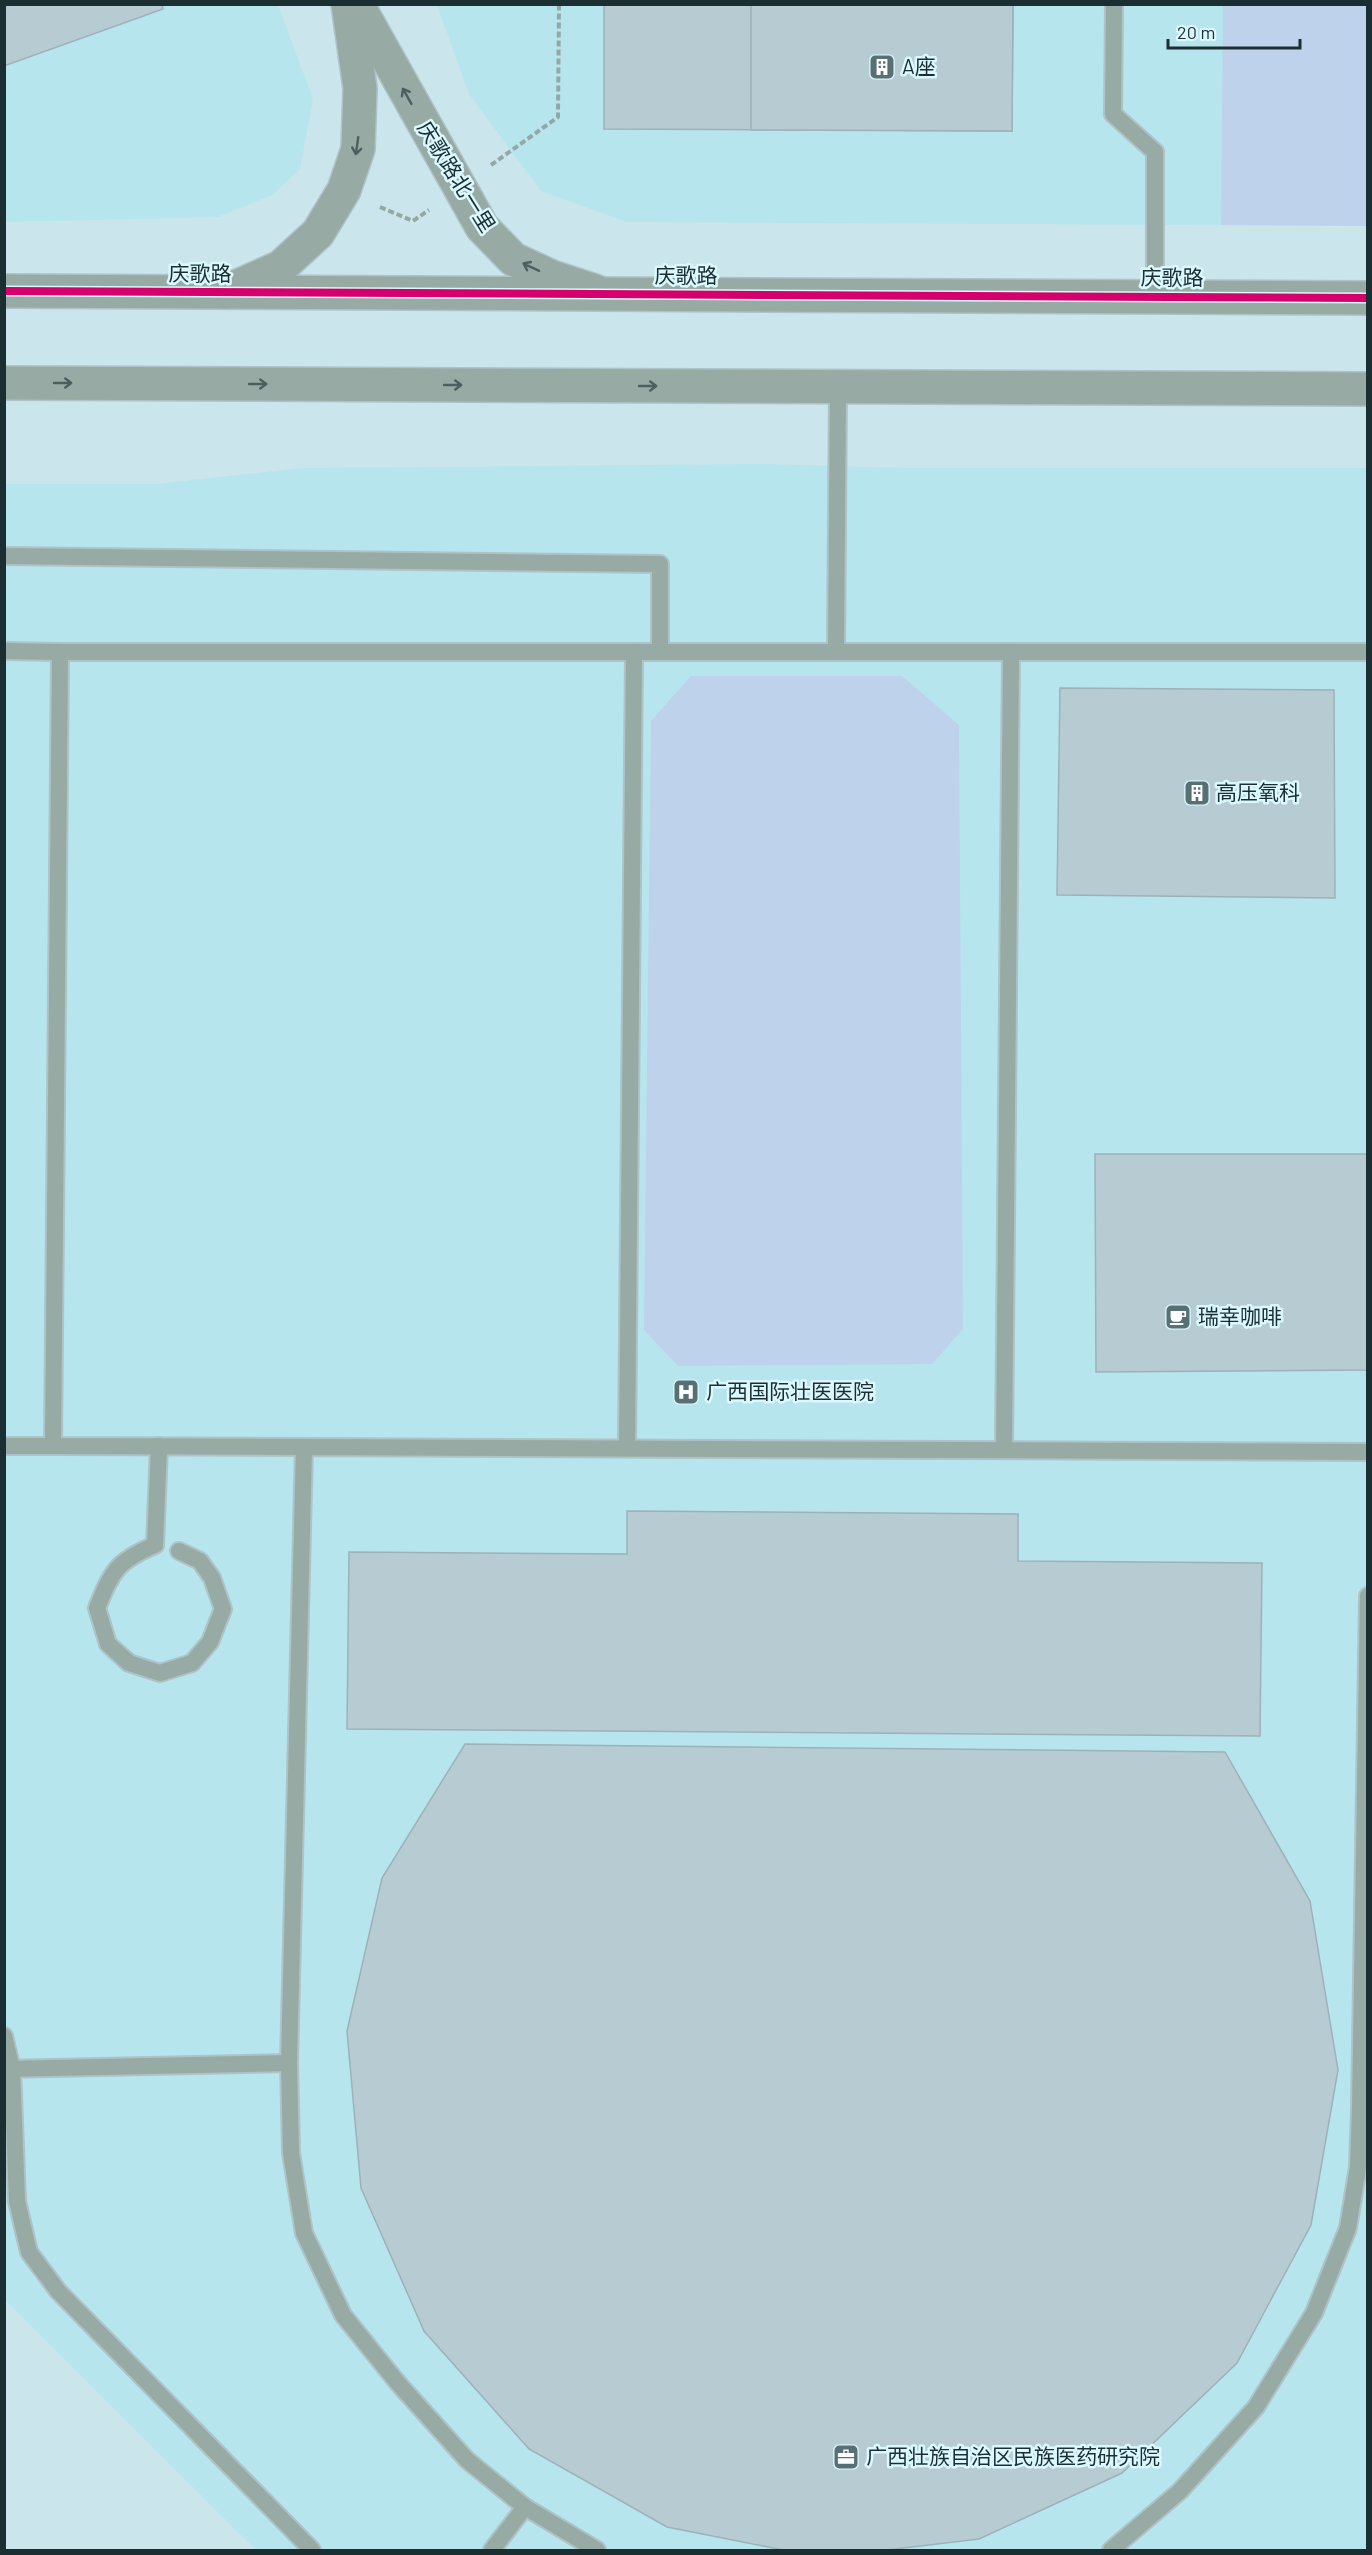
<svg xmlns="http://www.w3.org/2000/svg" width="1372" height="2555" viewBox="0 0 1372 2555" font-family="Barlow,'Noto Sans SC',sans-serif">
<rect width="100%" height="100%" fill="#cae5eb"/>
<g fill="#b7e5ee">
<path d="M4,5H278L313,99L300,169L272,195L218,217L5,222Z"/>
<path d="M437,5H1367V226L627,222L541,191L469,94Z"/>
<path d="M761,464L909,468H1367V2550H256L5,2300L4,484H156L303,468Z"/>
</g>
<g fill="#bed2ec">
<path d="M1223,5H1367V226L1221,225Z"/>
<path d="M691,676H902L959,725L963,1329L932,1364L678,1366L644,1330L651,721Z"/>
</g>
<g fill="#b7cbd3" stroke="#9db1b8" stroke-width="1.5">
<path d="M4,4H162L163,9L4,66Z"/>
<path d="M604,4H1013L1012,131L604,129Z"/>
<path d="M751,4H1013L1012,131L751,130Z"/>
<path d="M1060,688L1334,690L1335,898L1057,895Z"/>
<path d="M1095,1154H1368V1370L1096,1372Z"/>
<path d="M627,1511L1018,1514V1561L1262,1563L1260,1736L347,1729L349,1552L627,1554Z"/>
<path d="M465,1744L1225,1752L1310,1901L1338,2070L1311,2225L1237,2363L1122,2473L979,2539L887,2550H783L667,2527L529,2449L424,2331L361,2188L347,2031L382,1878Z"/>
</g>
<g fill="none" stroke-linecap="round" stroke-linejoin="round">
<g stroke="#adc3c7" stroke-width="20">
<g id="service">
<path d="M1114,4L1113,114L1155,152V296"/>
<path d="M4,556L660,564V652"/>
<path d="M4,651L60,652"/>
<path d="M836,652L838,387"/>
<path d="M4,1446H53"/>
<path d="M159,1446L155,1545C117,1561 112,1571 97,1608L108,1644L129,1663L160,1673L192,1663L210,1642L223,1609L212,1578L200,1561L179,1551"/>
<path d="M304,1447L53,1446L60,652H1368"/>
<path d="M627,1448L634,652"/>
<path d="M1004,1450L1011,652"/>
<path d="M4,2036L12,2069L17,2201L29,2252L58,2291L312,2550"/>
<path d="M289,2063L304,1447L1368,1452"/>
<path d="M4,2069L289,2063L291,2153L304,2233L343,2315L397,2382L467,2460L525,2507L597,2550"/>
<path d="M492,2550L525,2507"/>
<path d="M1111,2550L1180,2491L1256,2407L1314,2313L1348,2228L1358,2167L1360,2109L1368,1596"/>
</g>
</g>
<g stroke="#adc3c7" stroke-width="36">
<g id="minor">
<path d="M357,4L482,227L513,259L552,277L595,291"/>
<path d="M225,292L281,267L318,233L344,190L358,149L360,88L348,4"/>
</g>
</g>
<g stroke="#adc3c7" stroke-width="36">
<g id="tertiary">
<path d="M4,291L1368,298"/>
<path d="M4,383L1368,389"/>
</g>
</g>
<g stroke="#94a7a4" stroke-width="4" stroke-dasharray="6 3" stroke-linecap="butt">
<path d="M491,165L558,117L559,4"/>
<path d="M380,207L413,221L429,210"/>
</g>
<use href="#service" stroke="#98aaa4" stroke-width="16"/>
<use href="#minor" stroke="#98aaa4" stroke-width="33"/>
<use href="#tertiary" stroke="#98aaa4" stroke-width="33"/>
<g stroke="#daf8fe" stroke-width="11">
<path id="cycleway" d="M4,291L1368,298"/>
</g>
<use href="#cycleway" stroke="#d6006c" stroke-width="8"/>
</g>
<defs><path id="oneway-shaft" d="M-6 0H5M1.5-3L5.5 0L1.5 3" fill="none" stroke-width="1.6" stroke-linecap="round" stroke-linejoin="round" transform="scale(1.5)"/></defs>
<g stroke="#4d6060">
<use href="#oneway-shaft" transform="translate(407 96) rotate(-119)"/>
<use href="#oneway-shaft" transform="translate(357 146) rotate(98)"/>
<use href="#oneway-shaft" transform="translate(531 267) rotate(-155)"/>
<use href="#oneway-shaft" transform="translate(63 383)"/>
<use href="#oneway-shaft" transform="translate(258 384)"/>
<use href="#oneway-shaft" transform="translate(453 385)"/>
<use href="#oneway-shaft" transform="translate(648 386)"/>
</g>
<defs>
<g id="building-square" transform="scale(1.35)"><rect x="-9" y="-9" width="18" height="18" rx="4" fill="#586f73" stroke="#daf8fe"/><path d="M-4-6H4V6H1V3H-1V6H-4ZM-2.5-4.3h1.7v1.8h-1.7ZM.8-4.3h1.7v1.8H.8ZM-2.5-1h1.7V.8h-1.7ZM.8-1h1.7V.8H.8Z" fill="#fff"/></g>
<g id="cafe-square" transform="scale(1.35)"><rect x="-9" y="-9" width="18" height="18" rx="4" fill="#586f73" stroke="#daf8fe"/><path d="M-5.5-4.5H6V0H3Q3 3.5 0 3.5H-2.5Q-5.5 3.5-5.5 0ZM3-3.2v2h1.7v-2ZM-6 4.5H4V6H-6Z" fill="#fff"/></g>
<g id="hospital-square" transform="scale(1.35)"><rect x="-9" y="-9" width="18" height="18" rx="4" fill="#586f73" stroke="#daf8fe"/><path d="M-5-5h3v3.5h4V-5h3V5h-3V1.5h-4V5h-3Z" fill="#fff"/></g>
<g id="office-square" transform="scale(1.35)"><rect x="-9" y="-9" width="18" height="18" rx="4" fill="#586f73" stroke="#daf8fe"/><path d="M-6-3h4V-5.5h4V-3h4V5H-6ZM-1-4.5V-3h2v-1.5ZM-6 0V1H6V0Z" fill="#fff"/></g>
</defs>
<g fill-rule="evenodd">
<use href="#building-square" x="882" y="67"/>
<use href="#building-square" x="1197" y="793"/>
<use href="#cafe-square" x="1178" y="1317"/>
<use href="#hospital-square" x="686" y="1392"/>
<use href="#office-square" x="846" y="2457"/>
</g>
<g text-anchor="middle" stroke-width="5" stroke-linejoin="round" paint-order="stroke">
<g font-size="21" fill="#1b2f33" stroke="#daf8fe" text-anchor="start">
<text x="902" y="74">A座</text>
<text x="1216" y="800">高压氧科</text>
<text x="1198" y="1324">瑞幸咖啡</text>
<text x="706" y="1399">广西国际壮医医院</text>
<text x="866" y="2464">广西壮族自治区民族医药研究院</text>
</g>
<g font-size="21" fill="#1b2f33" stroke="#daf8fe">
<text transform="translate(456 177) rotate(58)" y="7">庆歌路北一里</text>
<text x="200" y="281">庆歌路</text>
<text x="686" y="283">庆歌路</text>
<text x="1172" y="285">庆歌路</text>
</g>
</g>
<rect width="1372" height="2555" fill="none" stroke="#1b2f33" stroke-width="12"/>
<path d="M1168 39v9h132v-9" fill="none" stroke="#1b2f33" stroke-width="3"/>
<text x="1177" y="39" font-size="18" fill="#1b2f33" stroke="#daf8fe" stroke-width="4.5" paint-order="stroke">20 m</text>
</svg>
